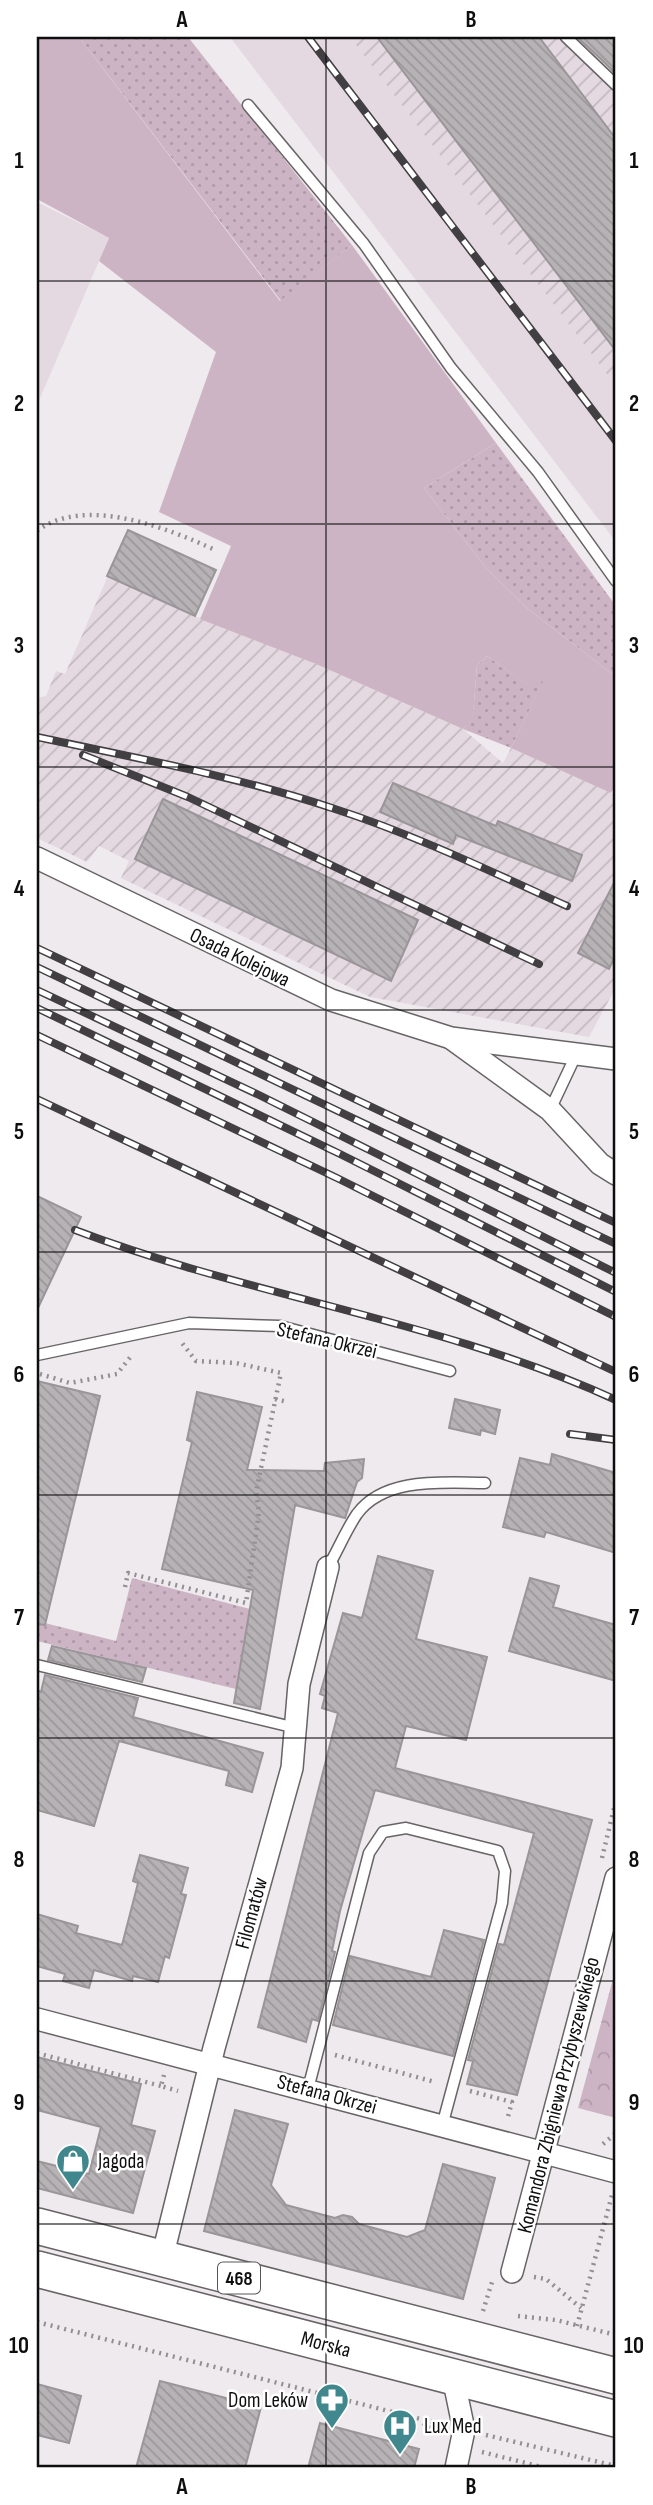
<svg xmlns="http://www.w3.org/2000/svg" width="653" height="2505" viewBox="0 0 653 2505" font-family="'Sofia Sans Condensed',sans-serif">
<defs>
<pattern id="industrial-furrows" width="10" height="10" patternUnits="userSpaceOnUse" patternTransform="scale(1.75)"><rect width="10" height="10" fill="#e4d9e0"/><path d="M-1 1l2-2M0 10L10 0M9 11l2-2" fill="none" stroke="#c2b9bf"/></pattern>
<pattern id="grass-dots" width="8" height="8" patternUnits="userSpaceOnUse" patternTransform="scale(1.75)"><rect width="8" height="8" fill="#cdb4c5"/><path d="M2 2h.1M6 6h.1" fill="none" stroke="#af9aa8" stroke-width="1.8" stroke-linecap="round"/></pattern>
<pattern id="park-crowns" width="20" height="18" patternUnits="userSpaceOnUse" patternTransform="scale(1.75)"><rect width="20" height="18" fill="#cdb4c5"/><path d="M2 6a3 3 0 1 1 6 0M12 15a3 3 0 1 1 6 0" fill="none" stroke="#af9aa8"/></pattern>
<pattern id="building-back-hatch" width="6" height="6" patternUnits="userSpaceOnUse" patternTransform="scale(1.75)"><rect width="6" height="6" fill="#b7b2b5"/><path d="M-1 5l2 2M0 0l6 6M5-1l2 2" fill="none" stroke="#9c989a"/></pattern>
</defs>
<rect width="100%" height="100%" fill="#efeaee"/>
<g fill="#e4d9e0">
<path d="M230,37H616V542Z"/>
<path d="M37,202L109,238L37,405Z"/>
</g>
<g fill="url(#industrial-furrows)">
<path d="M350,37H616V386Z"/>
<path d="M128,530L216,569L195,616L316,664L463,729L503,763L511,748L616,795V987L589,1037L370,997L121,878L129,861L99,846L87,862L37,838V698L46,696L56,671L65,674Z"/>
</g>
<g fill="url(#grass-dots)">
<path d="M79,37H188L352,245L281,301Z"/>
<path d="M496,443L616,606V677L528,609L487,569L424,488Z"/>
<path d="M487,656L528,685L546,676L511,748L463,729L473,715L477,665Z"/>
<path d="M132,1578L250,1609L236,1689L37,1641V1621L116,1641Z"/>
</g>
<path fill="url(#park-crowns)" d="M616,1968V2118L578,2108Z"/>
<path fill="#cdb4c5" d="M37,37H79L280,301L352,245L496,443L424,488L487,569L528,609L616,677V785L611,793L511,748L545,677L529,686L487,656L477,665L473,716L463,729L316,664L200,619L231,546L159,512L216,352L99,261L109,238L37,199Z"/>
<g fill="url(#building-back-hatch)" stroke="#9a9598" stroke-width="2">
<path d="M377,37H539L616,139V351Z"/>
<path d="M577,37H616V74L603,61Z"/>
<path d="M128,530L216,570L195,616L107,576Z"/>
<path d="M393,783L496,826L498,821L582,855L572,881L456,835L453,844L380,812Z"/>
<path d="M163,799L418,920L391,981L135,859Z"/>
<path d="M616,879V954L609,969L578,953Z"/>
<path d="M37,1196L81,1217L37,1310Z"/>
<path d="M37,1381L100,1396L45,1625L37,1624Z"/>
<path d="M197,1392L262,1407L247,1470L324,1471L325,1463L364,1459L362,1478L357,1482L345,1518L295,1505L260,1709L234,1703L253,1590L162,1569L192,1442L187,1440Z"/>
<path d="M455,1399L500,1410L495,1434L481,1430L480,1435L449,1428Z"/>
<path d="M552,1454L616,1473V1553L546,1532L544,1537L503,1527L520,1458L550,1465Z"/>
<path d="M378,1556L433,1571L416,1639L487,1657L466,1740L406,1726L395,1768L592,1820L517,2095L467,2084L473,2061L468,2060L499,1944L504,1945L534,1833L445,1809L375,1790L340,1911L332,1951L335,1952L318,2021L312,2019L306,2042L258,2027L338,1713L322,1708L325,1696L320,1694L343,1613L362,1618Z"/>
<path d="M530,1578L559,1586L553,1607L616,1625V1681L509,1651Z"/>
<path d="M52,1646L146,1668L142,1682L48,1660Z"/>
<path d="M45,1675L138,1698L133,1717L263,1753L252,1792L226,1785L229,1771L119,1741L94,1826L37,1810V1690L41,1692Z"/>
<path d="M140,1855L188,1868L181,1894L186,1895L169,1958L165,1956L158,1982L133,1976L132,1981L94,1970L89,1988L63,1981L65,1974L37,1966V1914L78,1926L76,1933L122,1945L138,1883L133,1881Z"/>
<path d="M444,1930L484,1940L453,2056L333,2025L350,1956L431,1977Z"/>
<path d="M37,2057L141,2084L131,2125L155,2131L133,2213L37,2188V2161L89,2174L101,2127L37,2110Z"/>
<path d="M235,2110L288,2124L271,2185L286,2205L335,2218L343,2215L352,2217L359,2224L407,2237L425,2230L443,2164L495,2178L463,2299L204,2231Z"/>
<path d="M160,2381L261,2407L245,2468H136Z"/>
<path d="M37,2384L81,2396L69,2443L37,2435Z"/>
<path d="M320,2423L419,2449L414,2468H308Z"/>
</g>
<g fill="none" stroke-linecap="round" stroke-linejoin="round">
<g stroke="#686466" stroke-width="13">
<g id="service">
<path d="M566,37L616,85"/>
<path d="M248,105L364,244L451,368L538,472L616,581"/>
<path d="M550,1110L576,1055"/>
<path d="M37,1355L189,1323L280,1326L450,1371"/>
<path d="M328,1567C338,1550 346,1530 357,1514C385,1476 445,1483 485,1483"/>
<path d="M37,1665L296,1728"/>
<path d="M308,2089L369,1853L383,1832L406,1828L498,1851L505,1871L502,1903L442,2126"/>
</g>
</g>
<g stroke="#686466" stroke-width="24">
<g id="minor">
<path d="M37,858L331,1000L451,1038L616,1059"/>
<path d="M452,1039L550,1110L600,1164L616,1174"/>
<path d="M37,2019L616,2172"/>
<path d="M162,2258L214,2048L292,1768L299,1684L328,1567"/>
<path d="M512,2272L616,1878"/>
<path d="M453,2377L464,2430L456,2468"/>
</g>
</g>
<g stroke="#686466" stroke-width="38">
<g id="primary">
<path d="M37,2226L616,2376"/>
<path d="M37,2269L616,2419"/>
</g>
</g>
<g stroke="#928f92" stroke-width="4.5" stroke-dasharray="2 5" stroke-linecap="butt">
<path d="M37,531C84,495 168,528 215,550"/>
<path d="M40,1374L70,1383L117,1374L132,1355"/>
<path d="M275,1399L288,1402"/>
<path d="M125,1587L128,1573L246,1603L259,1512L256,1492L281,1373L236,1363L196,1361L182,1343"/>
<path d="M602,1858L615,1804"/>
<path d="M37,2053L161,2086"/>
<path d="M335,2055L435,2082"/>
<path d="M164,2075L161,2086L178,2091"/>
<path d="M470,2091L512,2102L507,2120"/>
<path d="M603,2144L616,2133"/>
<path d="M534,2277L546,2279L581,2308"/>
<path d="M483,2311L492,2282"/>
<path d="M518,2316L556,2320L616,2335"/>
<path d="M37,2322L440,2424"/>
<path d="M577,2326L612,2195"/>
<path d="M423,2423L439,2433"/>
<path d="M486,2435L616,2466"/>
<path d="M482,2452L546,2468"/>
</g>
<use href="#service" stroke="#fff" stroke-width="10"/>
<use href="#minor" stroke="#fff" stroke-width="21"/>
<use href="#primary" stroke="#fff" stroke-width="35"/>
<g stroke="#413f41" stroke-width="8">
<g id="rail">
<path d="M308,37L616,441"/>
<path d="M37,737C135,758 236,776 332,808C413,834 490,871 567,906"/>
<path d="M83,755L188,797L539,964"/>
<path d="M37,948L616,1223"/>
<path d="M37,967L616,1244"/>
<path d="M37,990L259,1095L616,1273"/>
<path d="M37,1008L340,1154L616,1292"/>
<path d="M37,1035L337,1178L616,1317"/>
<path d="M37,1099L616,1372"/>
<path d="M75,1230C251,1297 444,1321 616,1400"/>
<path d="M570,1434L616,1440"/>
</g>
</g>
<use href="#rail" stroke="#fff" stroke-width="5" stroke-dasharray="16" stroke-linecap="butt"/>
</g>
<path fill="none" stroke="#0f0e0f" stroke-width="2" stroke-opacity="0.55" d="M326,37V2468M37,281H616M37,524H616M37,767H616M37,1010H616M37,1252H616M37,1495H616M37,1738H616M37,1981H616M37,2224H616"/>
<defs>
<g id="shop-pin" transform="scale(1.75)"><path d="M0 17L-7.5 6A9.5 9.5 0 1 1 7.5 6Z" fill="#40888d" stroke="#fff"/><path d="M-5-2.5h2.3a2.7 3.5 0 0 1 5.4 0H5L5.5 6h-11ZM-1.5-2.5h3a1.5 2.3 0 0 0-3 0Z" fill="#fff"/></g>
<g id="pharmacy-pin" transform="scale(1.75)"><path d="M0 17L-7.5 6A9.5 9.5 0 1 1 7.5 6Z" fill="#40888d" stroke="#fff"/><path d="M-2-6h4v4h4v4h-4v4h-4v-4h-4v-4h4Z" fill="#fff"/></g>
<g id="hospital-pin" transform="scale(1.75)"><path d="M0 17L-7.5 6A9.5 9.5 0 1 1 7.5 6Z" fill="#40888d" stroke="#fff"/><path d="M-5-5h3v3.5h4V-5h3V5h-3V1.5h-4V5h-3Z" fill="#fff"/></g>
</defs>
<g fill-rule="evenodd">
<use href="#shop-pin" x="73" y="2161"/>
<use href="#pharmacy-pin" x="332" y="2400"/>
<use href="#hospital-pin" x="400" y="2426"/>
</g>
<g text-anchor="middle" stroke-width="5" stroke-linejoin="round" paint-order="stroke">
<rect fill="#fff" stroke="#575657" stroke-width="2" x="218" y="2262.5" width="42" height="31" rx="5"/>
<g font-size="19" font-weight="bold" fill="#0f0e0f">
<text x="239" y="2285">468</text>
</g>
<g font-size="21" fill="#0f0e0f" stroke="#fff">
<text transform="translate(240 957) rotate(26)" y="7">Osada Kolejowa</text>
<text transform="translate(327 1340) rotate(13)" y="7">Stefana Okrzei</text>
<text transform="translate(251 1913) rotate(-75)" y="7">Filomatów</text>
<text transform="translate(327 2094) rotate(15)" y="7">Stefana Okrzei</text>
<text transform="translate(558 2095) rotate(-76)" y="7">Komandora Zbigniewa Przybyszewskiego</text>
<text transform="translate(326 2344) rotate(15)" y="7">Morska</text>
</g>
<g font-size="21" fill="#0f0e0f" stroke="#fff" text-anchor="start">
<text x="98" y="2168">Jagoda</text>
<text x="308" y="2407" text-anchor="end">Dom Leków</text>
<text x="424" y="2433">Lux Med</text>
</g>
</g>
<rect width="653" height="2505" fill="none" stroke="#ffffff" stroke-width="77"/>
<rect x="38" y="38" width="576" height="2428" fill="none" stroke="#0f0e0f" stroke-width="2.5"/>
<g font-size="23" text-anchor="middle" font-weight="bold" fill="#0f0e0f">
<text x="182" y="27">A</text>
<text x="471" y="27">B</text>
<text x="19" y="168">1</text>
<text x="634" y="168">1</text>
<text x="19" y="411">2</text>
<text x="634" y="411">2</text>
<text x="19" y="653">3</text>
<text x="634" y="653">3</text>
<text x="19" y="896">4</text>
<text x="634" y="896">4</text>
<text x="19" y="1139">5</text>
<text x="634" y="1139">5</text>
<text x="19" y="1382">6</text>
<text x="634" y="1382">6</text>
<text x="19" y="1625">7</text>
<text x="634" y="1625">7</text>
<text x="19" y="1867">8</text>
<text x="634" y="1867">8</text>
<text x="19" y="2110">9</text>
<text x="634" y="2110">9</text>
<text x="19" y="2353">10</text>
<text x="634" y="2353">10</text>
<text x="182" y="2494">A</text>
<text x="471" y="2494">B</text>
</g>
</svg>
